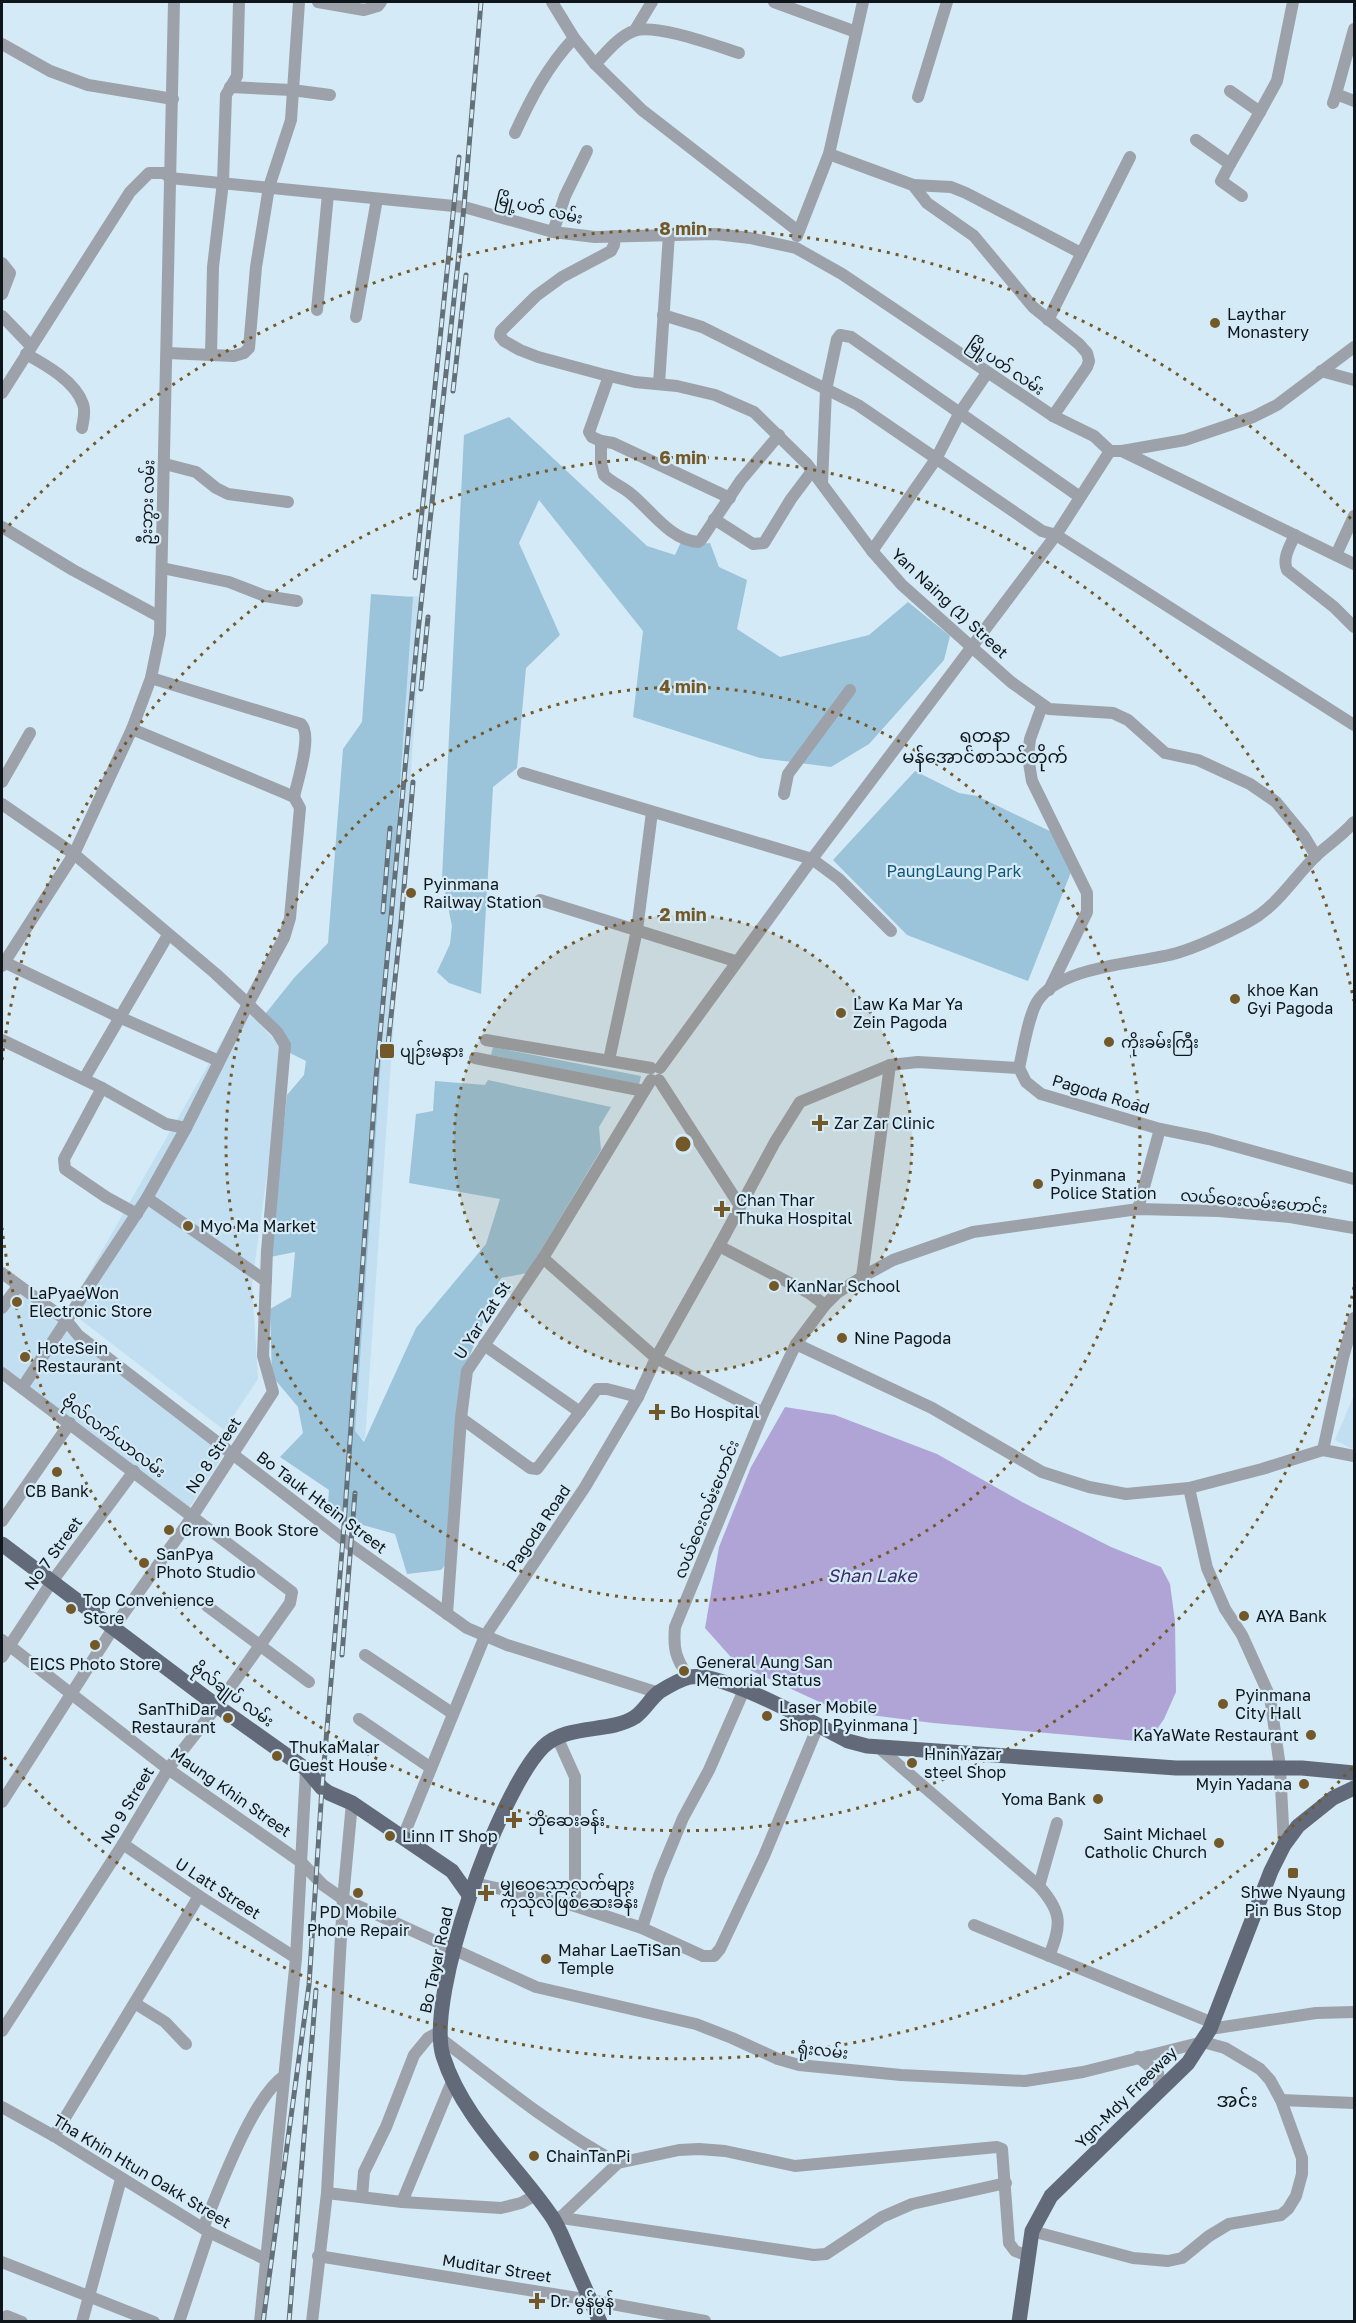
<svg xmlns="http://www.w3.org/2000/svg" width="1356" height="2323" viewBox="0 0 1356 2323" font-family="'Golos Text','Noto Sans Myanmar',sans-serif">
<rect width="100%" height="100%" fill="#d4eaf6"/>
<g fill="#c1dff0">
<path d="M409,596L423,597L365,1439L353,1438Z"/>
<path d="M242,1006L284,1050L252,1284L258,1379L224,1430L68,1310Z"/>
<path d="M18,1286L224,1454L187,1511L2,1373V1308Z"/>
<path d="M1354,1395V1450L1335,1440Z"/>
</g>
<g fill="#9bc3da">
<path d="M509,417L647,546L675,555L681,542L695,545L710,543L719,567L747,580L737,629L780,657L869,635L908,602L950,636L944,660L869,744L831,767L760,758L633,717L643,631L539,500L519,543L560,635L526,668L517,768L493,787L481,994L449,983L437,972L450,944L452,926L442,878L464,435Z"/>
<path d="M371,594L413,597L355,1431L364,1442L416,1328L486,1244L500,1199L409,1183L416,1114L433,1111L435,1081L485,1085L488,1080L611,1107L599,1127L601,1150L527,1273L501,1278L460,1380L446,1564L441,1570L407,1574L395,1534L327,1515L329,1490L280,1457L303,1433L298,1407L272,1376L270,1309L291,1297L295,1252L270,1257L287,1095L304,1075L306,1061L284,1050L262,1018L294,978L328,943L343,749L362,722Z"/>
<path d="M915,771L959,793L977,796L1056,834L1073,867L1028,981L907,935L833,860Z"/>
<path d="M493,1047L641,1076L639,1085L491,1055Z"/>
</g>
<path fill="#b0a4d7" d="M785,1407L835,1415L937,1454L1022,1502L1111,1547L1161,1567L1170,1584L1175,1621L1176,1692L1164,1719L1148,1742L933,1723L839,1711L737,1664L705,1628L719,1547L751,1467Z"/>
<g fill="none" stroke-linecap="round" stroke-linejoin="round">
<g stroke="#9da1aa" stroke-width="12">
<path d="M318,2L364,10L378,6L381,2"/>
<path d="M552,2L574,38L595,64L642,110L798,231"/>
<path d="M774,2L856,32"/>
<path d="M635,30L652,2"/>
<path d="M2,44L50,71L88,85L173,99"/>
<path d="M595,64C606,53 619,36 634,31C655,23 717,46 739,53"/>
<path d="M230,87L292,90L330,95"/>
<path d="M1230,91L1260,112L1230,164"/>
<path d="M1336,94L1354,29"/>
<path d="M918,97L947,2"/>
<path d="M1333,103L1336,94L1354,101"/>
<path d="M1260,112L1277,81L1293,2"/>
<path d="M515,133C531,98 547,67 574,38"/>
<path d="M1196,140L1230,164L1221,181L1242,196"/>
<path d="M829,154L913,185L927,203L974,236L1033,307L1079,344L1087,353L1089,361L1087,367L1053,416"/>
<path d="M913,185L951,187L966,193L1081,253"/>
<path d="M553,232L565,196L587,151"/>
<path d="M615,236L614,245L611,251L562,277L536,296L501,331L500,336L504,341L520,350L538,357L601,374L635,382L677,386L715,395L754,412L807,464L872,551L902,585L1011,682L1049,709L1113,713L1128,720L1165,753L1198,760L1250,784L1276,802L1304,836L1316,856"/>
<path d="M797,236L829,154L863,2"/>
<path d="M2,263L10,273L2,294"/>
<path d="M317,310L328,194"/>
<path d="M663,315L702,327L858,405L1042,531L1056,535L1354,725"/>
<path d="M2,316L31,346"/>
<path d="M356,317L377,199"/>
<path d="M1048,320L1130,157"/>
<path d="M167,353L234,356L244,353L249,348L256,267L269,187L291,120L299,2"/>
<path d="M26,354C46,365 75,381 83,404C86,412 83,421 82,428"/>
<path d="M211,355L213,267L223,182L226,95L237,76L239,2"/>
<path d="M1321,371L1354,380"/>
<path d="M609,376L589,432L592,437L601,441V463L604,475C612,483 623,487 631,494C651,510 670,540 698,542L701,540L741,480L779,435"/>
<path d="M659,384L669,234"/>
<path d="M2,393L130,192L149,173H164L170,178L464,207L553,232L595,237L716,234L750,238L796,248L842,274L1053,416L1094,436L1110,451H1122L1354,564"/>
<path d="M601,441L613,443L730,498"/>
<path d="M1122,451L1185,440L1253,417L1277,405L1354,347"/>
<path d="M165,464L196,472L216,488L228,494L288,502"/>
<path d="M822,483L826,390L837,339L840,335L851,337L1080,497"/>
<path d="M714,519L753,544L764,543L791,499L812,471"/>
<path d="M2,527L73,570L160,617"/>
<path d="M1295,535C1290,546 1282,558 1287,570L1334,607L1354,627"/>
<path d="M872,551L936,459L959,414L987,373"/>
<path d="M1336,555L1354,516"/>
<path d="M162,568L229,582L265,596L297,601"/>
<path d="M151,678L301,724C313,735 297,782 294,797"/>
<path d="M1042,706L1030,739L1028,757L1032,781L1087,893V912L1049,990"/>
<path d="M523,773L812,859L839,879L891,931"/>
<path d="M2,782L30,733"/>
<path d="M784,794L788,774L850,690"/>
<path d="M2,804L74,854L216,974L248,1004L186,1128L147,1198L22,1388"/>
<path d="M540,900L735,961"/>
<path d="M4,962L119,1017L219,1061"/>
<path d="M2,966L74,854L132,729L151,678L160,634L174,2"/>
<path d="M2,1040L102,1088L166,1124L186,1128"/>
<path d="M486,1040L651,1068"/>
<path d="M475,1058L644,1091"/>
<path d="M609,1060L637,930L652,812"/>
<path d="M660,1068L812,859L1056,535L1110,451"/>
<path d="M1019,1068C1023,1051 1028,1017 1037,1002C1060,965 1139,964 1177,953C1197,947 1229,932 1248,922C1278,906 1293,878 1317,855C1329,844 1343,835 1354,822"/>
<path d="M84,1079L168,935"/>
<path d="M659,1080L740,1206"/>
<path d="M102,1088L64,1159L65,1169L106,1197L137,1214"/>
<path d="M147,1198L266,1281"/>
<path d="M1138,1209L1160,1129"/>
<path d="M719,1246L809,1293L825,1305"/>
<path d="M543,1258L656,1358L763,1413"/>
<path d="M2,1273L66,1320L78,1335L352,1546L467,1628L507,1645L659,1693"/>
<path d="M862,1277L890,1065"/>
<path d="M2,1308L18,1286"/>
<path d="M796,1344L932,1408L1042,1472L1089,1487L1126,1494L1189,1488L1262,1469L1323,1450L1343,1358L1354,1318"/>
<path d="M484,1345L580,1412"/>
<path d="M2,1373L292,1592L290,1603L217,1706L168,1769L123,1844L2,2031"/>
<path d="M461,1418L530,1468L537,1469L597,1389H607L638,1397"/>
<path d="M1323,1450L1354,1456"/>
<path d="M1189,1488L1207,1568L1225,1609L1242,1635L1270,1697L1280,1767L1284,1845"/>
<path d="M2,1521L70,1423"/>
<path d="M207,1606L309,1682"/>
<path d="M447,1614L461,1418L467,1371L543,1258L651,1080"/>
<path d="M2,1640L168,1769L301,1862L323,1885L343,1899L536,1987L696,2024L732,2038L778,2059L799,2065L901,2075L1025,2081L1083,2072L1203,2042L1225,2048L1260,2069L1270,2080L1281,2100L1302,2158V2174L1296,2196L1288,2209L1281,2215L1229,2224L1209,2236L1182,2258L1168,2261L1133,2258L1032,2231"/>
<path d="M365,1655L452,1713"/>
<path d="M2,1657L51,1583L134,1471"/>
<path d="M688,1677C676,1658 673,1650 675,1627L763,1413L796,1344L825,1305L837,1293L862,1277L893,1260L973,1232L1138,1209L1219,1211L1290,1217L1354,1228"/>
<path d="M359,1719L431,1768"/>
<path d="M557,1737L575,1777V1906"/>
<path d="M878,1747L1039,1886C1062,1912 1062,1924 1049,1956"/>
<path d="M2,1802L114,1627L192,1517L273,1392L263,1356L267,1251L285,1045L277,1032L248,1004L284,938L290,918L300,808L294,797L285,793L132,729"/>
<path d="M403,1837L485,1636L585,1487L638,1397L656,1358L719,1246L775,1142L800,1102L890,1065L918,1062L1019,1068L1026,1082L1041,1094L1160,1129L1209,1139L1354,1179"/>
<path d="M123,1844L199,1896L296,1958"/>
<path d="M474,1883L575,1906L642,1928L703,1956H714L720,1949L764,1856L818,1726"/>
<path d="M1039,1886L1057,1823"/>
<path d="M974,1925L1213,2023"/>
<path d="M642,1928L659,1876L683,1818L709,1770L744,1690"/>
<path d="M136,2004L165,2022L186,2044"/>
<path d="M1210,2029L1316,2013L1354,2012"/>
<path d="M440,2038C498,2082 554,2129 618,2163"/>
<path d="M1138,2057L1158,2073L1160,2091"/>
<path d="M1281,2100L1354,2103"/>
<path d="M2,2107L54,2136L209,2232L267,2260"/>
<path d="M54,2136L199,1896"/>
<path d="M327,2193L402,2202L501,2208L521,2203L536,2195"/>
<path d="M362,2197L364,2172L386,2127L414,2055L428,2038L439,2032"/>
<path d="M402,2202L453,2079"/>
<path d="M555,2217L814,2255L826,2254L882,2217L912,2204L1006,2183"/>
<path d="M561,2217L618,2163L679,2150L699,2149L725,2151L795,2166L997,2147L1002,2149L1009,2243L1015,2251L1028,2256"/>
<path d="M203,2228C219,2190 252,2098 284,2076"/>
<path d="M318,2256L590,2300L705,2321"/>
<path d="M2,2262L154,2322"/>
<path d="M7,2316L22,2322"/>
<path d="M82,2322L121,2179"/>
<path d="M179,2322L209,2232"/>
<path d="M260,2322L296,1958L306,1769"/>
<path d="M312,2322L327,2193L343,1899L352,1803"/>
</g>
<g stroke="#626978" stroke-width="15">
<path d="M2,1544L217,1706L306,1769L322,1788L329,1793L352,1803L452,1871L469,1895"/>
<path d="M600,2322C590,2299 580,2277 570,2254C564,2241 559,2226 550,2214C514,2162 463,2119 443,2056C425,1997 499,1791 543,1747C568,1723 608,1734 635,1717C645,1710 650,1699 659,1692C667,1687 681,1679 690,1677C723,1671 816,1725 848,1741L867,1746L1176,1768H1302L1354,1773"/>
<path d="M1019,2322L1032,2231L1051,2196L1188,2063L1210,2029L1271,1871L1284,1845L1298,1826L1333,1798L1354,1788"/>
</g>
<g stroke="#637078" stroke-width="5">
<g id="rail">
<path d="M453,391L466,275"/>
<path d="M415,578L459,157"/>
<path d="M421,689L428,617"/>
<path d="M383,912L390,828"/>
<path d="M388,1045L401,923L413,782"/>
<path d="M342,1655L355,1493"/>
<path d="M263,2322L309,1985L322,1788L343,1539L376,1077L417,641L464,207L481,2"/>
<path d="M289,2322L316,1990"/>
</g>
</g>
<use href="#rail" stroke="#d4eaf6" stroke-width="3" stroke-dasharray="9" stroke-linecap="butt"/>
</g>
<circle cx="683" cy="1144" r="229" fill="#73592a" fill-opacity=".12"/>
<g fill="none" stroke="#73592a" stroke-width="3" stroke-dasharray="3 6">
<circle cx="683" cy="1144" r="229"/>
<circle cx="683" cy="1144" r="457"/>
<path d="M1354 1287A686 686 0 0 1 2 1228M2 1060A686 686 0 0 1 1354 1001"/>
<path d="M1352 1768A915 915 0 0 1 3 1756M3 532A915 915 0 0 1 1352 520"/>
</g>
<g fill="#73592a" stroke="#d4eaf6" stroke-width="2">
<circle cx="1215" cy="323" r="6"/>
<circle cx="411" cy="893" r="6"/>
<circle cx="1235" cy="999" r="6"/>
<circle cx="841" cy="1013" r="6"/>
<circle cx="1109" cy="1042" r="6"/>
<rect x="379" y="1043" width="16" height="16" rx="3"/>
<path d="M817 1114h6v6h6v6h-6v6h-6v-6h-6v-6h6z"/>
<circle cx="1038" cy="1184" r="6"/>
<path d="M719 1200h6v6h6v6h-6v6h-6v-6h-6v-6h6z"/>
<circle cx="188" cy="1226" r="6"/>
<circle cx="774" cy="1286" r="6"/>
<circle cx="17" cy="1302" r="6"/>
<circle cx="842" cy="1338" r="6"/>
<circle cx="25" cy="1357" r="6"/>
<path d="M654 1403h6v6h6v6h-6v6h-6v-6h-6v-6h6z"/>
<circle cx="57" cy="1472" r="6"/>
<circle cx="169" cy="1530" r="6"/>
<circle cx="144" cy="1563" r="6"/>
<circle cx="71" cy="1609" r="6"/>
<circle cx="1244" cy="1616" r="6"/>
<circle cx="95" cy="1645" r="6"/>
<circle cx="684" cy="1671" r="6"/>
<circle cx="1223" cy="1704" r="6"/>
<circle cx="767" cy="1716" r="6"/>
<circle cx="228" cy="1718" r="6"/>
<circle cx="1311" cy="1735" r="6"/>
<circle cx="277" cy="1756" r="6"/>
<circle cx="912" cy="1763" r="6"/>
<circle cx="1304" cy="1784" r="6"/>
<circle cx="1098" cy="1799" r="6"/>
<path d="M511 1811h6v6h6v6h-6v6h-6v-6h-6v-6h6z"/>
<circle cx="390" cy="1836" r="6"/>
<circle cx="1219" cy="1843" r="6"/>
<rect x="1287" y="1867" width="12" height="12" rx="3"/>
<circle cx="358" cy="1893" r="6"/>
<path d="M483 1884h6v6h6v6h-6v6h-6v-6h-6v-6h6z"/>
<circle cx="546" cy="1959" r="6"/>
<circle cx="534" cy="2156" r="6"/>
<path d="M534 2292h6v6h6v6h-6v6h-6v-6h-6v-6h6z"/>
</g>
<g text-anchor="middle" stroke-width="4.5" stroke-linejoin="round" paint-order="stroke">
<g font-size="16" fill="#0f161b" stroke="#d4eaf6">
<text transform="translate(539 208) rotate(13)" y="6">မြို့ပတ် လမ်း</text>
<text transform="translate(1006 366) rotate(34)" y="6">မြို့ပတ် လမ်း</text>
<text transform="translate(147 502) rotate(-88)" y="6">ဦးဘွား လမ်း</text>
<text transform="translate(950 603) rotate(43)" y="6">Yan Naing (1) Street</text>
<text transform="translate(1101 1094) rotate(17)" y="6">Pagoda Road</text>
<text transform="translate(1254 1201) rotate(5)" y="6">လယ်ဝေးလမ်းဟောင်း</text>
<text transform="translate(482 1320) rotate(-57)" y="6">U Yar Zat St</text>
<text transform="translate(114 1436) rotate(37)" y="6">ဗိုလ်လက်ယာလမ်း</text>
<text transform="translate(213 1455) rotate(-57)" y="6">No 8 Street</text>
<text transform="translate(322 1502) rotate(37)" y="6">Bo Tauk Htein Street</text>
<text transform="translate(706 1509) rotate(-68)" y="6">လယ်ဝေးလမ်းဟောင်း</text>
<text transform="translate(538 1528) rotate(-56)" y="6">Pagoda Road</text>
<text transform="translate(53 1553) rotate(-54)" y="6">No 7 Street</text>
<text transform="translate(233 1694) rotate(36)" y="6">ဗိုလ်ချုပ် လမ်း</text>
<text transform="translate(231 1792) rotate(35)" y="6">Maung Khin Street</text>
<text transform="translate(127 1805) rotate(-59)" y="6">No 9 Street</text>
<text transform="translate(218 1888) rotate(33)" y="6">U Latt Street</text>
<text transform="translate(436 1960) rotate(-78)" y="6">Bo Tayar Road</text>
<text transform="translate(823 2050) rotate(7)" y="6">ရုံးလမ်း</text>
<text transform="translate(1126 2097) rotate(-45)" y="6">Ygn-Mdy Freeway</text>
<text transform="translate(142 2171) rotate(31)" y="6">Tha Khin Htun Oakk Street</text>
<text transform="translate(497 2268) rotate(9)" y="6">Muditar Street</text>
</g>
<g font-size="16" fill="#0f161b" stroke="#d4eaf6" text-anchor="start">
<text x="1227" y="320">Laythar<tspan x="1227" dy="18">Monastery</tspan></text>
<text x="423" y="890">Pyinmana<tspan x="423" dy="18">Railway Station</tspan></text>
<text x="1247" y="996">khoe Kan<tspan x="1247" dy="18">Gyi Pagoda</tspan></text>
<text x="853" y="1010">Law Ka Mar Ya<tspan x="853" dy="18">Zein Pagoda</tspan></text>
<text x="1121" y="1048">ကိုးခမ်းကြီး</text>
<text x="400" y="1057">ပျဉ်းမနား</text>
<text x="834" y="1129">Zar Zar Clinic</text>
<text x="1050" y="1181">Pyinmana<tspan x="1050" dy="18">Police Station</tspan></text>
<text x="736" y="1206">Chan Thar<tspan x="736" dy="18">Thuka Hospital</tspan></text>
<text x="200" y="1232">Myo Ma Market</text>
<text x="786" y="1292">KanNar School</text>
<text x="29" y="1299">LaPyaeWon<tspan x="29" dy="18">Electronic Store</tspan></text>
<text x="854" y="1344">Nine Pagoda</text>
<text x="37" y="1354">HoteSein<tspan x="37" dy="18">Restaurant</tspan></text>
<text x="670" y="1418">Bo Hospital</text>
<text x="57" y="1497" text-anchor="middle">CB Bank</text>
<text x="181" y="1536">Crown Book Store</text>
<text x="156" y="1560">SanPya<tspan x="156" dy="18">Photo Studio</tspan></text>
<text x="83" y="1606">Top Convenience<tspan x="83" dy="18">Store</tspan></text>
<text x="1256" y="1622">AYA Bank</text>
<text x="696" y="1668">General Aung San<tspan x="696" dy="18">Memorial Status</tspan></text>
<text x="95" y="1670" text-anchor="middle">EICS Photo Store</text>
<text x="1235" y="1701">Pyinmana<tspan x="1235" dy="18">City Hall</tspan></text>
<text x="779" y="1713">Laser Mobile<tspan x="779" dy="18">Shop [ Pyinmana ]</tspan></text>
<text x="216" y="1715" text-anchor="end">SanThiDar<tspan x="216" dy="18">Restaurant</tspan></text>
<text x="1299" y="1741" text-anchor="end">KaYaWate Restaurant</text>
<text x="289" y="1753">ThukaMalar<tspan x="289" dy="18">Guest House</tspan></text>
<text x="924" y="1760">HninYazar<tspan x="924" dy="18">steel Shop</tspan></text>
<text x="1292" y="1790" text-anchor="end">Myin Yadana</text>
<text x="1086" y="1805" text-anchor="end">Yoma Bank</text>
<text x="528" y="1826">ဘိုဆေးခန်း</text>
<text x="1207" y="1840" text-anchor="end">Saint Michael<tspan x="1207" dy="18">Catholic Church</tspan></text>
<text x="402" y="1842">Linn IT Shop</text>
<text x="500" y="1890">မျှဝေသောလက်များ<tspan x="500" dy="18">ကုသိုလ်ဖြစ်ဆေးခန်း</tspan></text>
<text x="1293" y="1898" text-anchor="middle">Shwe Nyaung<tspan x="1293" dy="18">Pin Bus Stop</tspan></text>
<text x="358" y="1918" text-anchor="middle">PD Mobile<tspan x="358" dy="18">Phone Repair</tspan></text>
<text x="558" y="1956">Mahar LaeTiSan<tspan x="558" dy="18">Temple</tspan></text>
<text x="546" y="2162">ChainTanPi</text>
<text x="550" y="2307">Dr. မွန်မွန်</text>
</g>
<g font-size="16" fill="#105777" stroke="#d4eaf6">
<text x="954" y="877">PaungLaung Park</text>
</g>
<g font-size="18" fill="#0f161b" stroke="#d4eaf6">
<text x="985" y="742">ရတနာ<tspan x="985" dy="21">မန်အောင်စာသင်တိုက်</tspan></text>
</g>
<g font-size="18" font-style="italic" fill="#402b69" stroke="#d4eaf6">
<text x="872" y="1582">Shan Lake</text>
</g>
<g font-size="20" fill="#0f161b" stroke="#d4eaf6">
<text x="1237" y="2107">အင်း</text>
</g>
</g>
<circle cx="683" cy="1144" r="9" fill="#73592a" stroke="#d4eaf6" stroke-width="3"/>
<g font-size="18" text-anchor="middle" font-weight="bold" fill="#73592a" stroke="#d4eaf6" stroke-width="4.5" stroke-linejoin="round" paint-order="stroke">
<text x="683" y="235">8 min</text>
<text x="683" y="464">6 min</text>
<text x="683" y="693">4 min</text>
<text x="683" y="921">2 min</text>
</g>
<rect width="1356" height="2323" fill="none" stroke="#0f161b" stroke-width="6"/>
</svg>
